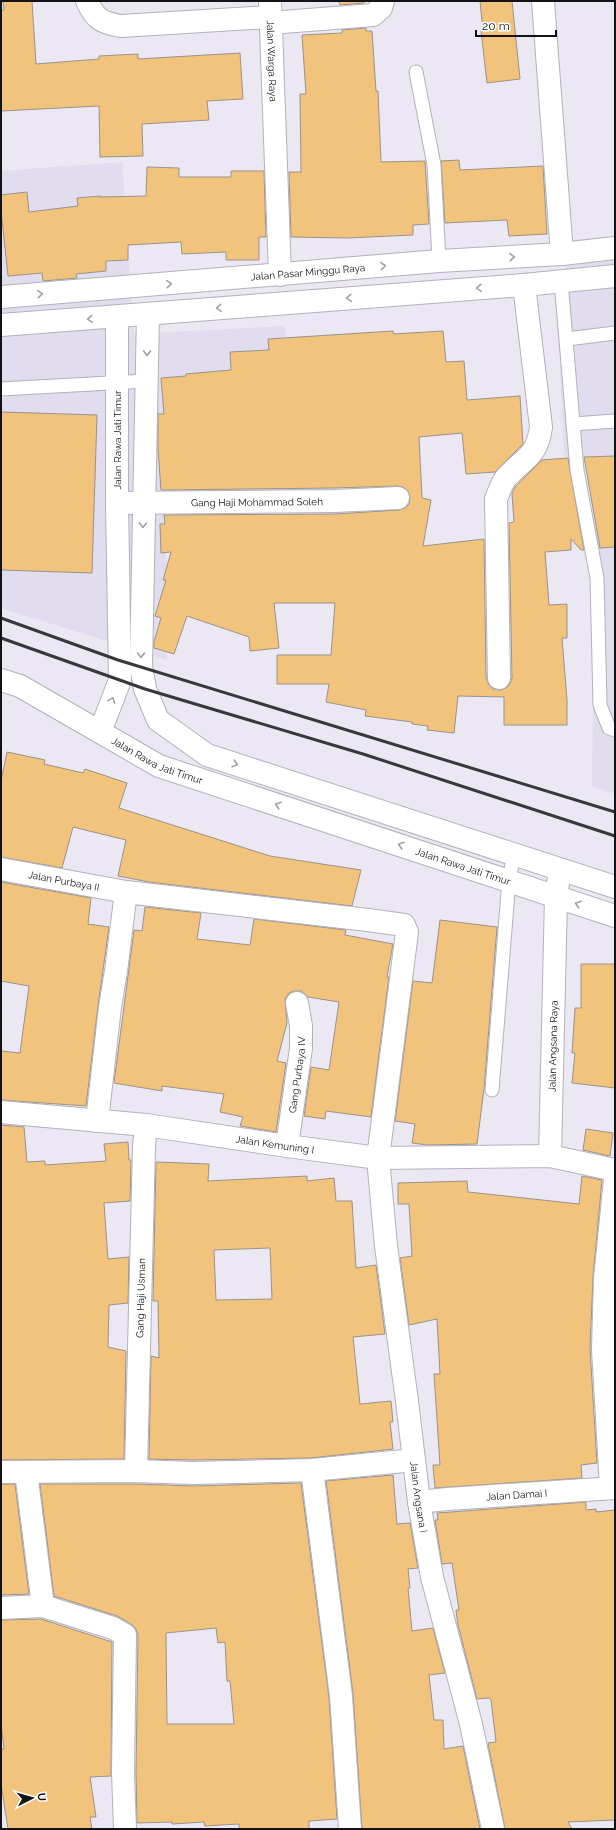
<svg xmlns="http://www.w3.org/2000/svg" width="616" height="1830" viewBox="0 0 616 1830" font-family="Raleway,sans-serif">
<rect width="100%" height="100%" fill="#ebe8f3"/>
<g fill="#e1dcee">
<path d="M122,162L134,334L285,326L299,508L166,510L167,660L1,608V171Z"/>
<path d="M615,236V794L592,786L596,456L564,457L557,301L574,240Z"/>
</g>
<g fill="#f2c37c" stroke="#99938a" fill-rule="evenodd">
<path d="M3,1H32L36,64L99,59V56L138,54V59L240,53L243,99L207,101L209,120L142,124L143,156L100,157L99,106L1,111V10H4Z"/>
<path d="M339,1H364V3L340,5Z"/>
<path d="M480,1H512L520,79L487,83L481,31H483Z"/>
<path d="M366,28V31H372L376,91H378L381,162L425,161L429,224L413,225V235L347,238L291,237L289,172H301L300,94H306L302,35L342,33V30Z"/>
<path d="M459,160L460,170L543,166L547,234L509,236L507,220L445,223L441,161Z"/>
<path d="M147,167L179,168V177H231V171H264L266,237H259V260H226V252L182,254L181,242L128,245V260L106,261V271L76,274L77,278L43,281L42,273L8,276L1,210V195L27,192L29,212L78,206L77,198L100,196V197L146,196Z"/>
<path d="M393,331L394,334L443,331L446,362L464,361L467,400L520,396L523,444L495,472L466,474L462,433L419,437L422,498L431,500L423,546L484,539L486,678L489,685L493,689L500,690L506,688L510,684L512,678L509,523L514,522L512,494L515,487L542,460L568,458L584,550H581L571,539V550L545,552L549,605L567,604V638H562L567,700V725H504V697L458,696L454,733L427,730L428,726L412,724V722L365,716L366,710L326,702L329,684H277V655H331L335,603H274L279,648L250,651L249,637L187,616L174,654L154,648V642L161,618L155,616L166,580H163L171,552L161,553L160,524H165L164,515L335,514L399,510L405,508L409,504L410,498L408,491L403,487L397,486L335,488L161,490L158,449V414H164L161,378L186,376V374L231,370L230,352L269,350L268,339Z"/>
<path d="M1,412L97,415L92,573L1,570Z"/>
<path d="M615,456V547L600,548L584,457Z"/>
<path d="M7,752L45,760L44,764L83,773L85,769L127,783L119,808L270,856L361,870L352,906L149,882L118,876L126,840L73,827L62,868L1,857V781Z"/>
<path d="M1,882L91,898L88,924L109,927L98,1006L86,1106L1,1100V1051L20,1053L29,986L1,981Z"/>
<path d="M145,907L201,913L197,939L250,945L254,919L346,930L345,935L393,944L387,977H389L371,1117L326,1111L325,1119L304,1116L311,1067L329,1070L339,1002L308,997L301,991H294L289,993L285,999L287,1023L277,1061L286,1063L276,1132L240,1126L243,1117L220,1112L224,1094L162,1086V1091L114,1083L134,930L142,931Z"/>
<path d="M440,920L497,927L484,1089L477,1144L428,1145L412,1143L415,1124L395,1121L413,981L432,983Z"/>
<path d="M581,964H615V1088L572,1083L575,1053H572L575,1008H581Z"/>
<path d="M1,1125L24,1127L27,1162L45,1161V1165L106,1161L104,1144L128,1142L129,1160H131L130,1201L104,1203L108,1259L129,1257L128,1303L109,1305L108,1347L126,1351L124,1459L1,1460Z"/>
<path d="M586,1129L613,1133L610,1156L583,1150Z"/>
<path d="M156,1162L209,1164L208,1181L307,1176V1181L334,1178L336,1201H352L356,1268L376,1265L385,1334L353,1337L360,1404L391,1401L393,1422H390L393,1449L311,1458L193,1460L149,1459L151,1356L159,1358L158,1301H153ZM270,1248L272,1299L216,1300L214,1250Z"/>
<path d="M582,1176L602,1180L593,1277L590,1349L597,1463L581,1465L582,1478L435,1488L433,1465H440L434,1374H440L437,1319L409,1325L400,1258L412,1256L409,1204H398V1183L467,1181L468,1192L579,1204Z"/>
<path d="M393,1475L397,1524L410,1523L418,1568L408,1569L410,1588H408L412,1631L433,1628L445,1673L429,1675L434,1720H443L444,1749L463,1746L480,1829H362L353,1694L326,1481Z"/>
<path d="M301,1483L329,1697L337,1819L309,1821V1829H239V1824L205,1826L204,1822L172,1824V1822L137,1823L136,1772L138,1635L136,1629L131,1624L117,1616L54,1596L40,1484H136L193,1486ZM216,1628L218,1643L225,1642L227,1681H230L234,1724H167L166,1633Z"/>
<path d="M1,1484H15L29,1594L1,1595Z"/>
<path d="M586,1502V1510L596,1509V1512L615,1510V1820L568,1822L572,1829H505L488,1743L496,1742L491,1700L489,1698L477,1699L458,1625L456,1610H459L452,1563L442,1564L435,1520H438L437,1513Z"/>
<path d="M41,1619L112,1642L111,1776L90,1777L96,1817H90L92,1829H8L1,1784V1749H4L1,1724V1620Z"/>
</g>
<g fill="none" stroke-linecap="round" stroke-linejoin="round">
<g stroke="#b4b1bb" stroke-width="15">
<g id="service">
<path d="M416,72L434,165L439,261"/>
<path d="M561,281L577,470L597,578L600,705L609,728L615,730"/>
<path d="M567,339L615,333"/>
<path d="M1,389L146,381"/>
<path d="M573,424L615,421"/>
<path d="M492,1090L509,880L514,854"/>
</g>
</g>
<g stroke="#b4b1bb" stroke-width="24">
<g id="minor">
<path d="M87,1C95,19 102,23 121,26L270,17"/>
<path id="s1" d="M270,1L280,275"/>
<path d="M543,1L562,254"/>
<path d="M270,23L373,15L381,8L383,1"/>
<path id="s2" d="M117,503L335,501L398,498"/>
<path d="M499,678L496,499C499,492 501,485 505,479C523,458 537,458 541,427L524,285"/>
<path d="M1,680L20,686L100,732"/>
<path id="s3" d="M1,869L126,892L368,920L404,925L407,932L378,1158L386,1246L407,1401L419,1502L432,1577L471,1724L493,1829"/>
<path id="s4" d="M1,1112L146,1125L287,1146L378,1158L550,1156L615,1170"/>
<path d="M97,1121L110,1007L116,971L126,892"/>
<path id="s5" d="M287,1146L301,1048V1026L297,1003"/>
<path id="s6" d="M550,1156L556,897L560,870"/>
<path d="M312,1470L341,1696L350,1829"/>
<path id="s7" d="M136,1471L144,1146L146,1125"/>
<path d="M1,1472L136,1471L193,1473L312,1470L414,1460"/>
<path d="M26,1472L43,1606"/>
<path d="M611,1488L603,1349L605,1278L615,1179"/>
<path id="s8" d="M419,1502L447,1499L615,1488"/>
<path d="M1,1608L43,1606L113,1628L125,1635L123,1772L125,1829"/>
</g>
</g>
<g stroke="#b4b1bb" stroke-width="24">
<g id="secondary">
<path d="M148,314L141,666L145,689L158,720L207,755L615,887"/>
<path id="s9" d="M117,317V503L120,680L100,732L159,766L615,916"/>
</g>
</g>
<g stroke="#b4b1bb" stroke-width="24">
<g id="primary">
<path id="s10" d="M1,297L439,261L562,254L615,248"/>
<path d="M1,325L524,285L615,276"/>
</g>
</g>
<use href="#service" stroke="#fff" stroke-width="13"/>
<use href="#minor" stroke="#fff" stroke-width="22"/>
<use href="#secondary" stroke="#fff" stroke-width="22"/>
<use href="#primary" stroke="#fff" stroke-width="22"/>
<g stroke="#38373c" stroke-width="3">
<path d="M1,618L118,660L615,812"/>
<path d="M1,638L145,689L363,754L615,836"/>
</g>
</g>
<defs><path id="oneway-chevron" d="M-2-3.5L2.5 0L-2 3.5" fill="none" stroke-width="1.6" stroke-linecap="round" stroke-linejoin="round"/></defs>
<g stroke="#a1a0a2">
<use href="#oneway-chevron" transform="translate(512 257) rotate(-3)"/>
<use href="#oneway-chevron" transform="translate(383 266) rotate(-5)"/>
<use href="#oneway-chevron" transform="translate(169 284) rotate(-5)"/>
<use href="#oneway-chevron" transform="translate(479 288) rotate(176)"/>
<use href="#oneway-chevron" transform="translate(40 294) rotate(-5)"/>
<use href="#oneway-chevron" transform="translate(349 298) rotate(176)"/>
<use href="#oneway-chevron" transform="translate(219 308) rotate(176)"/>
<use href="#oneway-chevron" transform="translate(90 319) rotate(176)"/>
<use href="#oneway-chevron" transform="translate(147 353) rotate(92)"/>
<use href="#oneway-chevron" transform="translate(143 525) rotate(91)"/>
<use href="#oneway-chevron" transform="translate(141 655) rotate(91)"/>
<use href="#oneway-chevron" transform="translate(112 700) rotate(-69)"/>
<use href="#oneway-chevron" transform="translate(235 764) rotate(18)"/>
<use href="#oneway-chevron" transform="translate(278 805) rotate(-162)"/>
<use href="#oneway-chevron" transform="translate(401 845) rotate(-162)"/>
<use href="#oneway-chevron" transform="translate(578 904) rotate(-162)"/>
</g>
<g text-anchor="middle" stroke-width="3" stroke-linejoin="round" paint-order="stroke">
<g font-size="10" fill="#131216" stroke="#fff">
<text dy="4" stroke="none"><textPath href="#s1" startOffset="60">Jalan Warga Raya</textPath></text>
<text dy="4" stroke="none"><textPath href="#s10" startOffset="308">Jalan Pasar Minggu Raya</textPath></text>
<text transform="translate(117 440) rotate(-90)" y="4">Jalan Rawa Jati Timur</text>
<text dy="4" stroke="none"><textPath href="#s2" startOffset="140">Gang Haji Mohammad Soleh</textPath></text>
<text dy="4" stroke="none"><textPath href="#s9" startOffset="483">Jalan Rawa Jati Timur</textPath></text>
<text dy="4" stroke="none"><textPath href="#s9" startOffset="807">Jalan Rawa Jati Timur</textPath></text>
<text dy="4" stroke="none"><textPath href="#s3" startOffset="64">Jalan Purbaya II</textPath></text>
<text dy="4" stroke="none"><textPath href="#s6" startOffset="110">Jalan Angsana Raya</textPath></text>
<text dy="4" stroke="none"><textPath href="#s5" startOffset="72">Gang Purbaya IV</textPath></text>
<text dy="4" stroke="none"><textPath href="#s4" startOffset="276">Jalan Kemuning I</textPath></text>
<text dy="4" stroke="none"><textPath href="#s7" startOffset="173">Gang Haji Usman</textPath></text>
<text dy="4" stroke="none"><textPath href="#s8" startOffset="98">Jalan Damai I</textPath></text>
<text dy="4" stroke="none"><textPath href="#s3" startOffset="984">Jalan Angsana I</textPath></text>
</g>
</g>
<rect width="616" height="1830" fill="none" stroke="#131216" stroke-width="4"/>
<g transform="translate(32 1798) rotate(84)" stroke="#ffffff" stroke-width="3" paint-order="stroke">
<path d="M0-3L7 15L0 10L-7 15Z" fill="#131216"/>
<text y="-6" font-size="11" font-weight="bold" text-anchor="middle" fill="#131216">U</text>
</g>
<path d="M476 30v6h80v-6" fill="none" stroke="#131216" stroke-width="2"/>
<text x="482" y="30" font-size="12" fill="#131216" stroke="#ffffff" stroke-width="3" paint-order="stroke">20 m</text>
</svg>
